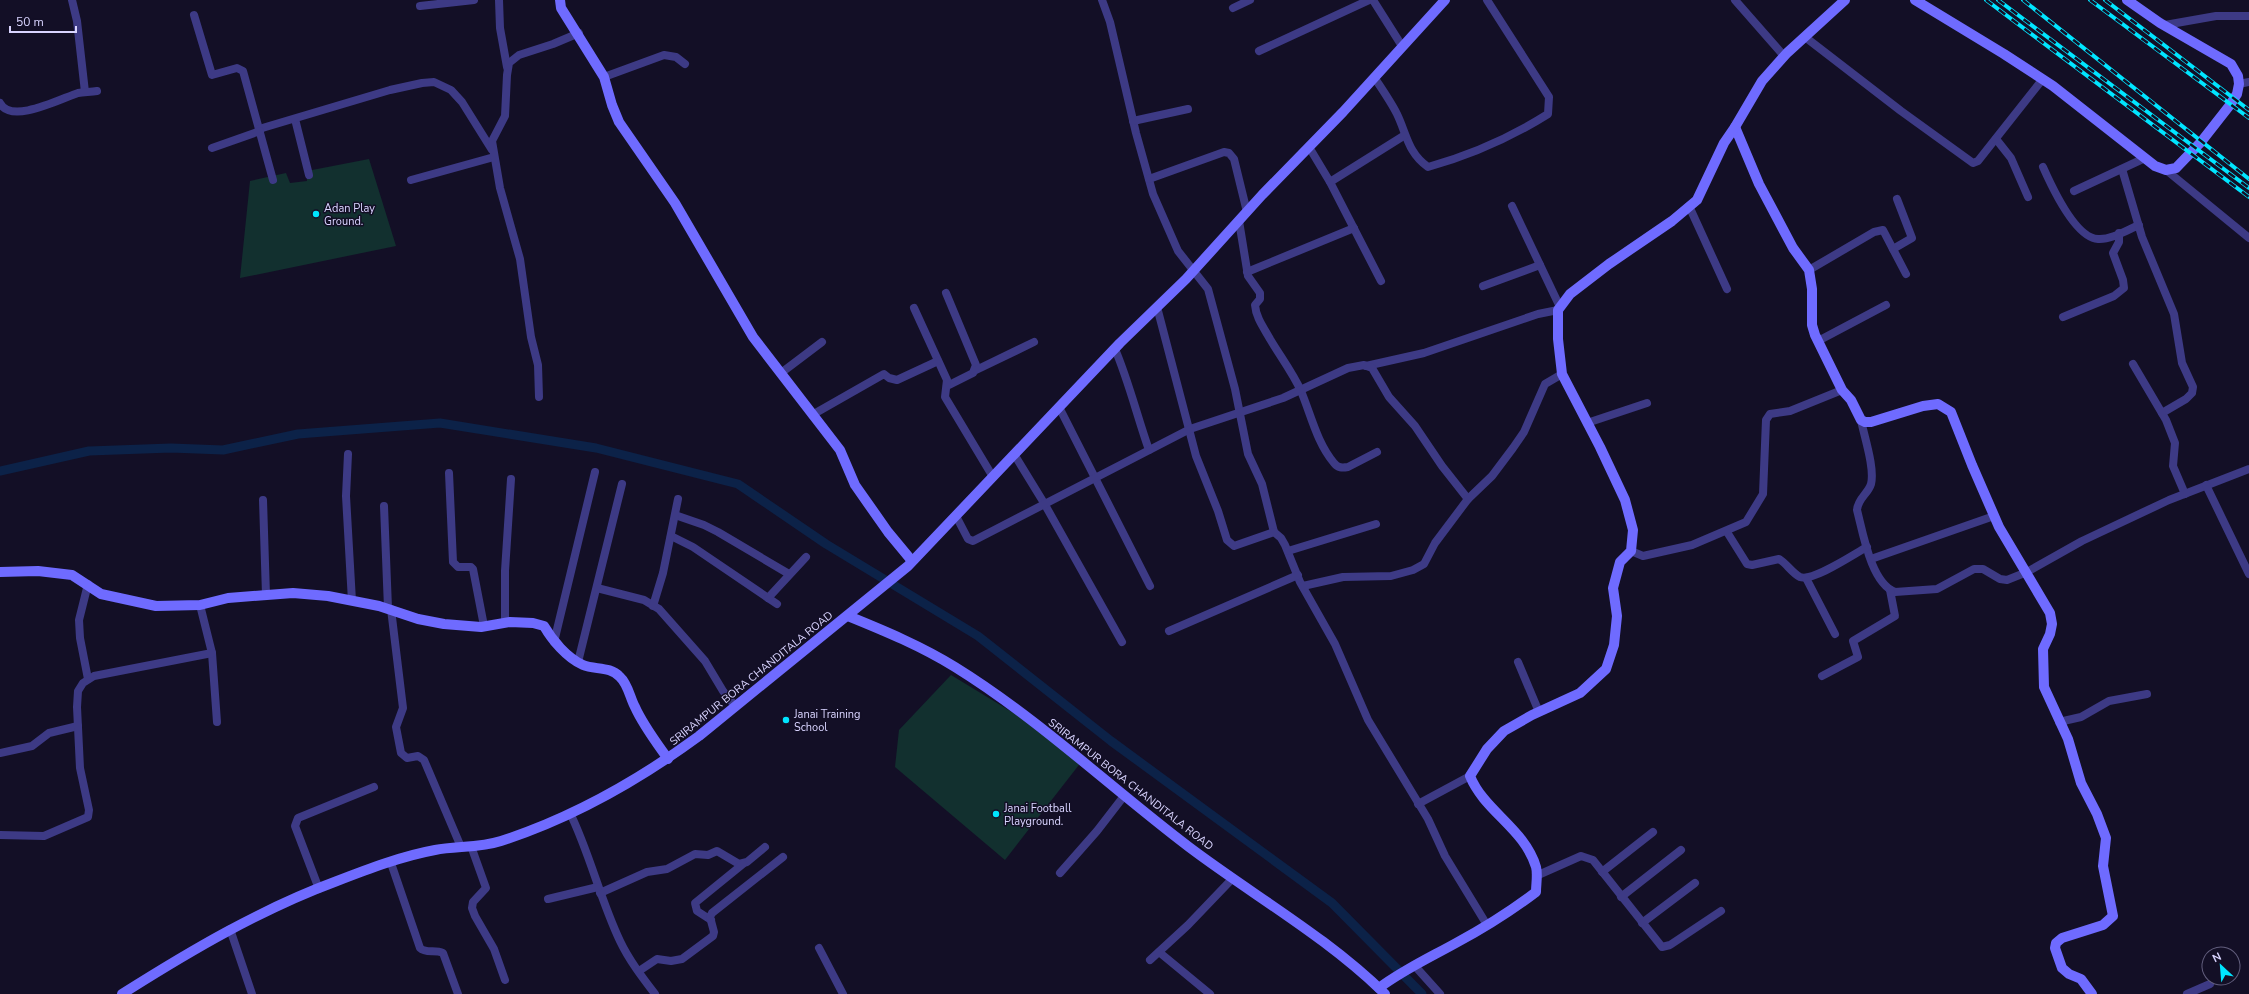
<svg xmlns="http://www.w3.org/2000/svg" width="2249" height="994" viewBox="0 0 2249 994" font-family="'Nunito Sans',sans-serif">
<rect width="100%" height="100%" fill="#130f26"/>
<g fill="#12302f">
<path d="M369,159L396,246L240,278L250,181L286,173L290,183L307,181V171Z"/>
<path d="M951,675L1038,728L1082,761L1005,860L895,767L899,730Z"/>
</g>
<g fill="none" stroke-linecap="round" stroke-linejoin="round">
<path stroke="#0c2248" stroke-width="9" d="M0,471L89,451L171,448L223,450L298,434L440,423L596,448L738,484L826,544L978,636L1111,741L1332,903L1422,994"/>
<g stroke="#3d3a85" stroke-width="8">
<path d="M72,0L77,21L85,92"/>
<path d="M499,0L500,28L507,67"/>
<path d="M1102,0L1110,22L1136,133L1153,194L1178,251L1208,289L1235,389L1248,454L1262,484L1274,532"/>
<path d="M1373,0L1402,46"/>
<path d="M1735,0L1784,56"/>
<path d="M420,6L474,0"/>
<path d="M1233,8L1250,0"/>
<path d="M194,15L212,75L237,68L243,71L273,180"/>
<path d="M2165,25L2216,16H2249"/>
<path d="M1805,37L1901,111L1973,163L1978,161L2042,80"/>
<path d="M1259,51L1369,0"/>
<path d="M604,77L664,55L676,57L685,64"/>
<path d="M1374,77C1382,89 1391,102 1397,114C1407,135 1408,153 1428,167C1471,155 1510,138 1548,114L1549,97L1487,0"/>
<path d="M2239,84L2249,82"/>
<path d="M0,103C11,125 62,98 78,93C84,92 91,92 97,91"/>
<path d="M295,119L309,175"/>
<path d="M1133,121L1188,109"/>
<path d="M259,129L390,90L422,83L434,82L451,90L462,102L492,150"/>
<path d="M1996,139L2011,158L2028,197"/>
<path d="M1309,147L1330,182L1381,281"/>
<path d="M212,148L260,131"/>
<path d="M2043,167C2051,185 2075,238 2098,239C2111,240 2127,230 2139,225"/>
<path d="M2122,169L2142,237L2174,314L2182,363L2193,387L2192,393L2186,399L2162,413"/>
<path d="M2166,170L2249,238"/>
<path d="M1149,179L1224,152L1229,153L1234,159L1247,212"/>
<path d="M411,180L494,157"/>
<path d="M1330,182L1405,135"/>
<path d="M2074,191L2145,158"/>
<path d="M1512,206L1560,307"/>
<path d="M1689,206L1727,289"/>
<path d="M1239,221L1248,276L1260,293V299L1255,305C1256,318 1264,328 1270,339C1280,356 1293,373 1301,391C1311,415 1317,443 1334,463C1338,468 1342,468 1348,467L1377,452"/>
<path d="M1893,249L1912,238L1897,199"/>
<path d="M1809,270L1874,232L1883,230L1906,274"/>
<path d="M1247,272L1354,228"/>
<path d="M1483,286L1540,265"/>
<path d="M946,293L976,365L973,373L947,386"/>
<path d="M1157,307L1196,456L1218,511L1227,540L1234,546L1274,532L1281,538L1285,545L1300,582L1335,644L1368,720L1428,819L1445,856L1487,925"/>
<path d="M914,308L947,380L945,397L993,477"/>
<path d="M2063,317L2114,296L2124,288L2123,280L2113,253L2119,242V233"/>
<path d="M1818,341L1886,305"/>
<path d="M1115,349C1129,382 1137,416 1149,450"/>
<path d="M2133,364L2166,420L2175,443L2173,466L2185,494"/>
<path d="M1366,366L1424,353L1538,314L1558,310"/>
<path d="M974,371L1034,342"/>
<path d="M781,373L822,342"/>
<path d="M539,397L538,365L531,337L520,259L500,188L492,141L505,116L507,75L509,63L519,55L553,44L579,33"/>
<path d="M1059,407L1150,586"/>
<path d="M812,415L884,374L889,378L897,380L938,361"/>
<path d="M1861,420C1864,436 1875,468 1871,484C1868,494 1858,498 1857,510C1863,533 1871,583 1895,592L1937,589L1974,569H1983L2000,579L2007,580L2027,572L2082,541L2169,500L2249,469"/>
<path d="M1587,423L1647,403"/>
<path d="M348,454L346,496L352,601"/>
<path d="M1014,454L1044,503L1122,642"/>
<path d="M449,473L453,562L458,567H471L473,569L484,626"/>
<path d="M2206,485L2249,574"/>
<path d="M263,500L266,595"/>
<path d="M384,506L388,608"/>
<path d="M675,515L704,525L718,532L789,574"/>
<path d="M956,516L968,539L973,541L1190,429L1283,398L1348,368L1364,365L1372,368L1389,397L1415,426L1442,466L1468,499"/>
<path d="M1727,532L1747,564L1752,565L1779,559C1786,563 1793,574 1800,577C1813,582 1854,554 1867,547"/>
<path d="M671,536L693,547L777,604"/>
<path d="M1288,551L1376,524"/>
<path d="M1631,551L1643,556L1692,545L1746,522L1763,494L1766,420L1770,414L1790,411L1842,390"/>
<path d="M1871,559L1994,516"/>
<path d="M1806,578L1835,634"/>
<path d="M88,584L79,620L80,638L88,679"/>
<path d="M1303,586L1343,577L1391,576L1413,570L1424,564L1435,543L1468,499L1492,476L1513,448L1524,432L1545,384L1562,374"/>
<path d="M597,588L644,600L659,609L705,661L723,691L736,707"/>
<path d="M768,598L806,557"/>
<path d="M200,605L212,653L217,722"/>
<path d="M653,606L663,573L678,499"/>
<path d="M391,609L403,708L396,727L401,753L407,758L418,756L424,760L461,847"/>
<path d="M505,623V571L511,479"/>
<path d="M1169,631L1298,575"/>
<path d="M554,642L595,472"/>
<path d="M578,662L622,484"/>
<path d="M1518,662L1539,712"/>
<path d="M1822,676L1858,657L1853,641L1895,616L1890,590"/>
<path d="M2059,722L2081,717L2109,701L2147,694"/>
<path d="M0,753L32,746L49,733L78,726"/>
<path d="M1418,804L1470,776"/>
<path d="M570,813C590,854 600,899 620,941C629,960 642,977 655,994"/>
<path d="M0,835L44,836L88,817L89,810L80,768L77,707L78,691L83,683L94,676L212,653"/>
<path d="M471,846L486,888L473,902L472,908L475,916L494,949L505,980"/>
<path d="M391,863L420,948C426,954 435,949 443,953L458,994"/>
<path d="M1602,872L1653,832"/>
<path d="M1060,873L1097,831L1124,796"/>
<path d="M1536,876L1581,856L1593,860L1662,947L1670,945L1721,911"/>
<path d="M319,889L295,826L298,818L374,787"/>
<path d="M600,893L647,872L667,869L695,854L708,855L717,851L739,864L747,862L765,847"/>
<path d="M1621,897L1681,850"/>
<path d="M548,899L598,887"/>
<path d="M711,920L697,911L695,903L743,864"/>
<path d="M1642,923L1695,883"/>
<path d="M230,929L252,994"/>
<path d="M819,948L843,994"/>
<path d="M1159,952L1210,994"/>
<path d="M1150,960L1188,925L1233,878"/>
<path d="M1414,965L1440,994"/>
<path d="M639,971L657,959L671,961L682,959L713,936L714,932L710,917L712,913L783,857"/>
<path d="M2187,994L2210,984"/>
</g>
<g stroke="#6f6bff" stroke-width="10">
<path d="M560,0L561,8L604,77L612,105L619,122L675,203L753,337L840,450L855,485L888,532L912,561"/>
<path d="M1915,0L2004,54L2053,86L2155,166L2166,170L2176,168L2201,142L2230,105L2237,94L2239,84L2238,76L2231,64L2160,23L2127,0"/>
<path d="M1735,127L1759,184L1793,248L1809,270L1812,289V325L1815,335L1842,390L1851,400L1861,420L1865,422H1871L1923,406L1938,404L1951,412L1972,465L1999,527L2050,613L2052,624L2050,634L2043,649L2044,687L2068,739L2081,783L2097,814L2106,838L2103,866L2113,916L2103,925L2062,938L2056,943L2055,948L2062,968L2069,974L2081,979L2092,994"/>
<path d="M0,572L38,571L72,575L101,594L156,606L200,605L228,598L293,593L328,596L379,606L418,619L444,624L481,627L510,622L533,623L544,626C552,640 567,658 583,665C595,670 610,666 620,677C628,684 630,698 635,707C643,725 656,742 668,759"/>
<path d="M848,616C885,631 921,646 955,667C1039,719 1111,788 1189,847C1254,896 1327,937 1385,994"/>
<path d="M1379,988C1403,970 1429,958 1456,943C1484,928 1511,911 1536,892C1536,884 1538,874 1536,867C1525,829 1484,811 1470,776L1487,749L1504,731L1532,715L1580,693L1606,669L1614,645L1617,616L1613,588L1620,562L1631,551L1633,530L1625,500L1600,447L1562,374L1558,339V310L1570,294L1609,264L1672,221L1697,200L1724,143L1735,127L1762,81L1787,53L1845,0"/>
<path d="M122,994C190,951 261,909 337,881C368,869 402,856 435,850C456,846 480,848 501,841C572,818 639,780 699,736L908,566L1120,343L1186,279L1262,195L1343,112L1445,0"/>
</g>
<g stroke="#00e5ff" stroke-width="4">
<g id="rail">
<path d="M1986,0L2249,197"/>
<path d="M1998,0L2249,188"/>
<path d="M2023,0L2249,179"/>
<path d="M2090,0L2249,118"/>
<path d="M2105,0L2249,110"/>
</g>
</g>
<use href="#rail" stroke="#130f26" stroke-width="2.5" stroke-dasharray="8" stroke-linecap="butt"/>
</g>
<g fill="#00e5ff" stroke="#130f26" stroke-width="1.5">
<circle cx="316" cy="214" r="4"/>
<circle cx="786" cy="720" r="4"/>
<circle cx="996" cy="814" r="4"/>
</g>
<g text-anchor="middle" stroke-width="3" stroke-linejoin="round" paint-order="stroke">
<g font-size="11" fill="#d9d4ff" stroke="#130f26" text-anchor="start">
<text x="324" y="212">Adan Play<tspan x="324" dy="13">Ground.</tspan></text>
<text x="794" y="718">Janai Training<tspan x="794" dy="13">School</tspan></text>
<text x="1004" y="812">Janai Football<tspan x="1004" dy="13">Playground.</tspan></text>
</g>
<g font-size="11" fill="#d9d4ff" stroke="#130f26">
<text transform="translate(751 678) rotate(-39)" y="4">SRIRAMPUR BORA CHANDITALA ROAD</text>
<text transform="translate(1131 784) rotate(38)" y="4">SRIRAMPUR BORA CHANDITALA ROAD</text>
</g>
</g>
<g transform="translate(2221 966) rotate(334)"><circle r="19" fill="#130f26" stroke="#625e7d"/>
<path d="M0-3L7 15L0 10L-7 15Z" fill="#00e5ff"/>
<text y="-6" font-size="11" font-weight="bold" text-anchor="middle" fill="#d9d4ff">N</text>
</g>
<path d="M10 26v6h66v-6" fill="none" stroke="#d9d4ff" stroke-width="2"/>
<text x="16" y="26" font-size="12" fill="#d9d4ff" stroke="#130f26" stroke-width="3" paint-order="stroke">50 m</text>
</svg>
